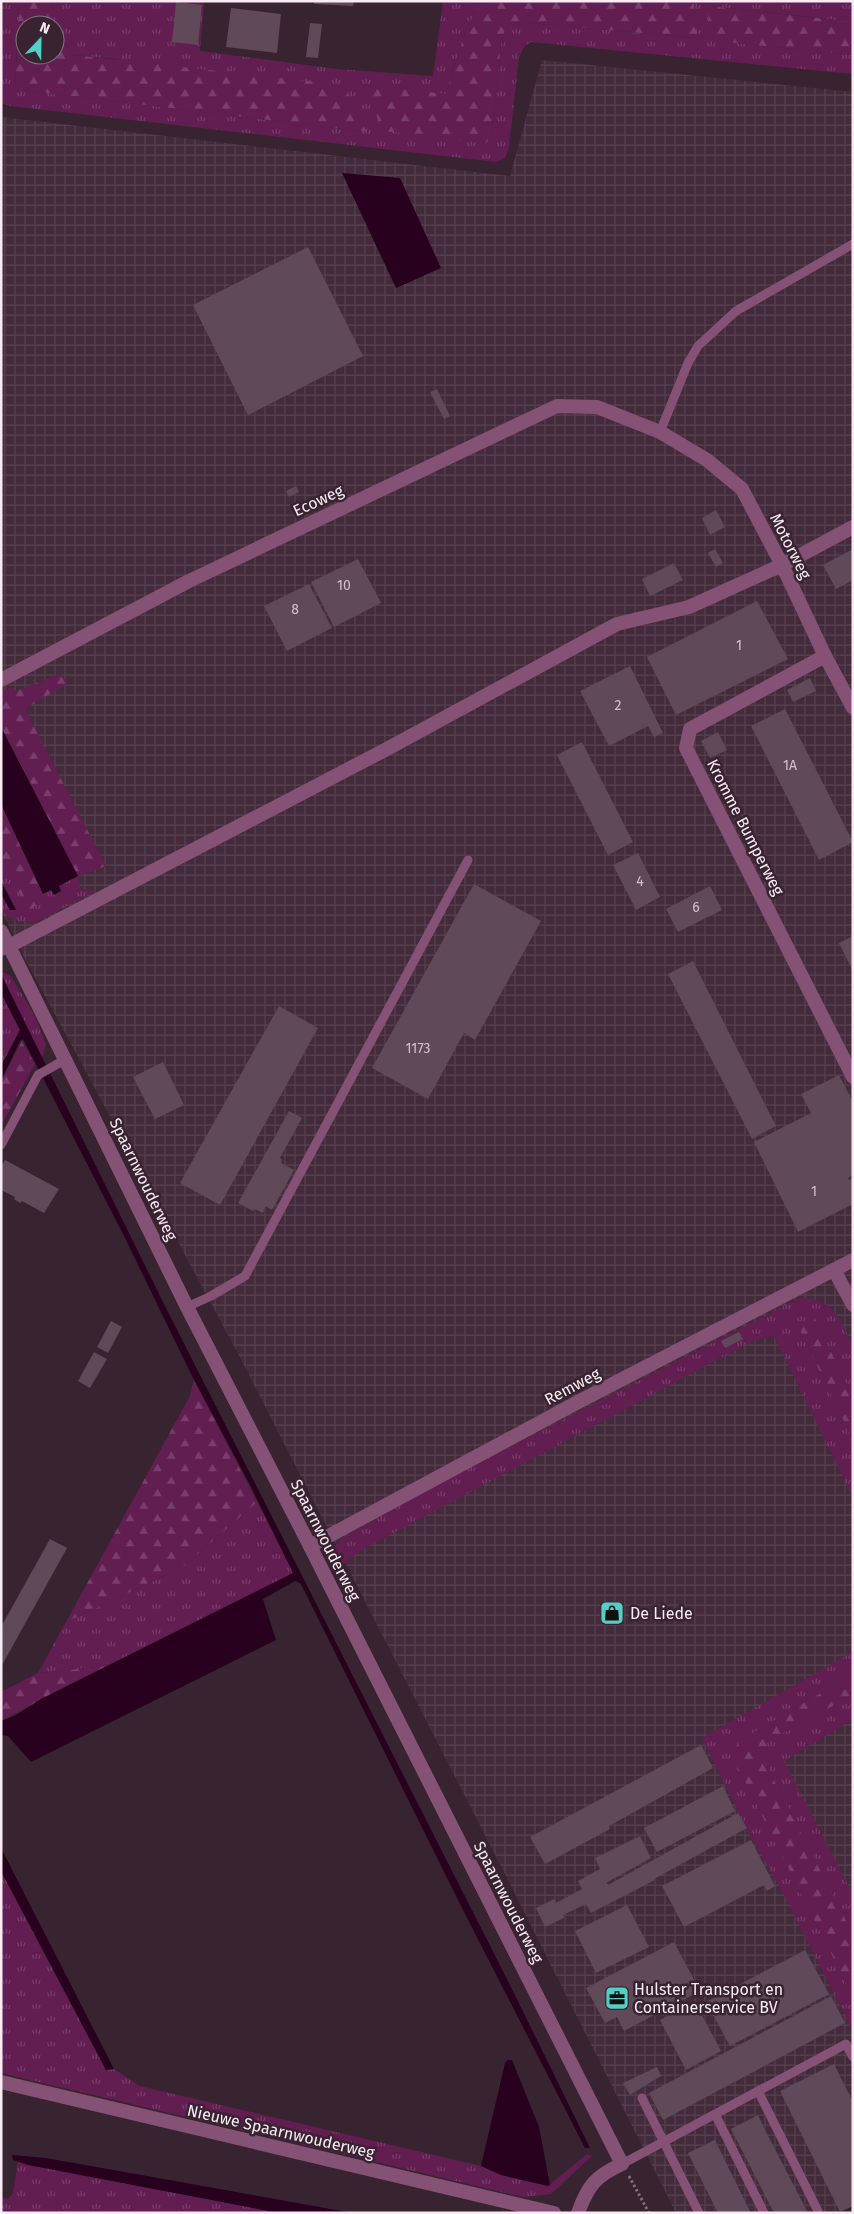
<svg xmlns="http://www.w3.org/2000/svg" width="854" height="2214" viewBox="0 0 854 2214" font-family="'Fira Sans',sans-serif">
<defs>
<pattern id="industrial-grid" width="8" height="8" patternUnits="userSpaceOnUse" patternTransform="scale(1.25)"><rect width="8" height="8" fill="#442b3c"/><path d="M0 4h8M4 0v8" fill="none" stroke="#56404f"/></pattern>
<pattern id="grass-tufts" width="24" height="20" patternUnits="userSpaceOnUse" patternTransform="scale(1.25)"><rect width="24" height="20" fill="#621d51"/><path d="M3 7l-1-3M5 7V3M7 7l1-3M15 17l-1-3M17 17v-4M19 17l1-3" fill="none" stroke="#793e6b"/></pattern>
<pattern id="forest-firs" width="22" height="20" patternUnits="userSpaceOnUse" patternTransform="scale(1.25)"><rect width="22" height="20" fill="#621d51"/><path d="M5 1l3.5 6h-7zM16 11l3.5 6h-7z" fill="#793e6b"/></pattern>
</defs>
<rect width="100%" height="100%" fill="#382431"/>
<path fill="url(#industrial-grid)" d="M542,60L853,92V2204L837,2213H676L509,1882L233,1344L25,959L1,910V117L510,176Z"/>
<g fill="url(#grass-tufts)">
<path d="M3,1H19L15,89L367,132L115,59L65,54L55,49V25H51L53,1H204L200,51L337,69L433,76L443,1H482C464,28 455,63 446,95L366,85L363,88L486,143L491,138L502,36L508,26L519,22L696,38L694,4L669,1H853V22L710,6L715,41L853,55V74L531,42L524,47L519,57L509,147L505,158L496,162L10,106L1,103Z"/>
<path d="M11,687L16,691L1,705V692Z"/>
<path d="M1,861L29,910C38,904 41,895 51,890L54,895L61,891L58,886L78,876L80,889L96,890L35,923L18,921L8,917L1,908V894L10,910H16L1,881Z"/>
<path d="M1,972L10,975L33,1012L46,1044L42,1058L1,977Z"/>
<path d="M1,993L20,1030L1,1066Z"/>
<path d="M800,1298L813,1299L829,1306L840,1320L853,1345V1397L815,1319L807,1345L853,1440V1497L774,1336L752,1341L360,1551L340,1567L336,1576L328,1557L330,1550L344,1537L424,1491Z"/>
<path d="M257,1502L292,1570L293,1573L290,1576L107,1666L38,1673L66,1622L183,1567Z"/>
<path d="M853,1652V1674L748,1736L738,1767L853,1997V2031L780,1887L747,1830L702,1738Z"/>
<path d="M853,1695V1719L784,1761L853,1895V1934L764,1760V1751L768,1741Z"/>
<path d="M1,1871L106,2070L114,2069L140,2086L481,2166L501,2175L548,2186L587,2154L592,2156L551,2194L523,2197L1,2073Z"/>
<path d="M18,2162L279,2213H1V2197L8,2199L13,2193Z"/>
</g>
<g fill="url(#forest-firs)">
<path d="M19,1H53L51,25H25V55H55V49L65,54L343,85L367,132L15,89Z"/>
<path d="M482,1H669L694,4L697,38L519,22L508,26L502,36L491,138L486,143L384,131L363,88L366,85L446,94C456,63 463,29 482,1Z"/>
<path d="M709,6L853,22V55L714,41L708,15Z"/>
<path d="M60,674L68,683L25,709L106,866L78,876L1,727V705L16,691Z"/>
<path d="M1,804L43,894L38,904L29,911L1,861Z"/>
<path d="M22,1041L35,1064L1,1126V1081Z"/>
<path d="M815,1319L853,1397V1440L799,1328Z"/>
<path d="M194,1380L257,1502L183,1567L66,1622L190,1396Z"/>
<path d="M107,1666L1,1721V1692L38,1673Z"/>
<path d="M853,1674V1695L768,1741L764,1751V1761L853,1934V1997L738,1767L735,1755L737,1744L748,1736Z"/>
</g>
<g fill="#27011e">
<path d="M342,173L400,178L441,268L396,288Z"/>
<path d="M1,727L78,876L59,886L61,891L54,895L51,890L43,894L1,804Z"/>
<path d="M1,881L16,910H10L1,894Z"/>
<path d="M2,976L167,1310L512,1989L590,2148H585L462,1908L301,1584L295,1581L263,1599L276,1640L31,1762L8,1736L1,1735V1721L16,1715L41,1699L293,1573L250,1485L192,1376L125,1238L23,1039L20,1041L1,1081V1066L20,1030L1,993Z"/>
<path d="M1,1848L114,2069L106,2070L1,1871Z"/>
<path d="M508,2060H512L539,2127L550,2185L548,2186L501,2175L481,2166L505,2063Z"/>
<path d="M12,2155L46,2158L353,2213H279L28,2165L13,2160Z"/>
</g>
<g fill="#604958">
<path d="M314,1H354L353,6L314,4Z"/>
<path d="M176,2L202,5L198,45L172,42Z"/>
<path d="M231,8L281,14L277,53L226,47Z"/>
<path d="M310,23L322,24L318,58L306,57Z"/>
<path d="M308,247L363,356L248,415L193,305Z"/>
<path d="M437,389L450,416L444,419L430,392Z"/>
<path d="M296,486L299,492L289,497L286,491Z"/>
<path d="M716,510L725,527L710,535L702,518Z"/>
<path d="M715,549L723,563L716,567L708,553Z"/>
<path d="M853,549V580L836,589L823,565Z"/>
<path d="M358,559L381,603L334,627L311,582Z"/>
<path d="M674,563L683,580L650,596L642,579Z"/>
<path d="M309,584L332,628L287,651L264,606Z"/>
<path d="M757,601L788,659L676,715L647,657Z"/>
<path d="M630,666L663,733L654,737L648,726L609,746L580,691Z"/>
<path d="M810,678L816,691L793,702L787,690Z"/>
<path d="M785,709L853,842L819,860L751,726Z"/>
<path d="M718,732L727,750L710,758L701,741Z"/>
<path d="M582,742L633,842L608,855L557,755Z"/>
<path d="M638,853L660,897L636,910L613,865Z"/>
<path d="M474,884L541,921L475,1040L464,1033L428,1099L372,1068Z"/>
<path d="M710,886L722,910L678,932L666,909Z"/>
<path d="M853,936V971L839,943Z"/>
<path d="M693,961L776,1126L752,1139L668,974Z"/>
<path d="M279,1006L318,1028L220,1205L180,1183Z"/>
<path d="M163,1062L184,1105L155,1119L133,1077Z"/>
<path d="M839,1075L853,1102V1175L848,1178L849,1180L853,1179V1204L798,1232L754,1142L811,1113L801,1094Z"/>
<path d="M289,1111L302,1118L280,1158L282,1160L281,1163L294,1170L272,1210L265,1206L263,1213L255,1209L253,1211L238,1203Z"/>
<path d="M5,1160L59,1189L44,1213L22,1201L20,1203L14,1199L15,1197L1,1190V1167Z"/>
<path d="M111,1321L122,1327L108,1353L97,1347Z"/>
<path d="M739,1332L743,1339L725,1348L721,1341Z"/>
<path d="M94,1352L107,1359L90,1388L78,1381Z"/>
<path d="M50,1539L67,1548L1,1667V1627Z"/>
<path d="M701,1745L713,1768L609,1826L610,1829L545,1864L530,1837Z"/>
<path d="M723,1786L735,1811L657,1852L644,1828Z"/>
<path d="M738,1813L747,1828L654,1879L655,1880L591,1913L586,1904L563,1915L564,1918L545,1927L536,1908L554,1899L556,1903L582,1889L578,1881L600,1869L595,1858L640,1836L651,1858L604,1884L607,1883L608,1885Z"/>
<path d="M751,1840L775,1886L767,1891L764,1885L684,1927L662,1886Z"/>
<path d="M627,1905L649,1947L596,1973L575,1931Z"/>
<path d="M674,1942L700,1991L624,2031L617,2017L605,2023L586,1988Z"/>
<path d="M805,1950L829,1994L730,2046L706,2002Z"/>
<path d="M831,1996L845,2023L663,2120L649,2093Z"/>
<path d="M695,2002L721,2051L686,2070L660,2020Z"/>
<path d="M834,2064L853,2102V2206L840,2212L780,2091Z"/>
<path d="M657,2067L661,2076L630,2095L623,2083Z"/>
<path d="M758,2115L764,2128L808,2213H774L731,2129Z"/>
<path d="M715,2140L734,2179L751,2213H718L688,2153Z"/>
</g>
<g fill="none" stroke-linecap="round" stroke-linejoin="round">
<path stroke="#7f6d79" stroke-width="3" stroke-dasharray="2.5 2.5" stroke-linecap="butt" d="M629,2176L649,2213"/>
<g stroke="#855175" stroke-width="9">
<path d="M660,432L688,363L698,346L736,311L853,244"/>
<path d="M1,1145L38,1075L66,1059"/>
<path d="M187,1307L211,1296L245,1276L468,860"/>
<path d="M758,2091L818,2211"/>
<path d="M642,2098L699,2213"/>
<path d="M715,2114L764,2213"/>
<path d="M622,2164L846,2044L853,2057"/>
</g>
<g stroke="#855175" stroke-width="14">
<path d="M825,656L690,729L686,748L853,1077"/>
<path d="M1,680L189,581L557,406L597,407L660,432L707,460L742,489L782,565L825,656L853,708"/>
<path d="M834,1270L853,1305"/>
<path d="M310,1546L578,1402L853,1260"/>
<path d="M578,2213C588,2185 596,2176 622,2164L310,1546L187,1307L9,946L385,750L617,624L689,607L782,565L853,527"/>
</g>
<g stroke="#855175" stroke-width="14">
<path d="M1,931L9,946L1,949"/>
<path d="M1,2082L554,2213"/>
</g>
</g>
<defs>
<g id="shop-square" transform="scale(1.25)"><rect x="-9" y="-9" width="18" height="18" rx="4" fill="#55cec6" stroke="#382431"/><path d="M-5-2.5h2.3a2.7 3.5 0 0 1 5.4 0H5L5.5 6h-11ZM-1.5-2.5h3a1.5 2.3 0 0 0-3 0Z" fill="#111"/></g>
<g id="office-square" transform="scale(1.25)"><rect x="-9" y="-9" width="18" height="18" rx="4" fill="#55cec6" stroke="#382431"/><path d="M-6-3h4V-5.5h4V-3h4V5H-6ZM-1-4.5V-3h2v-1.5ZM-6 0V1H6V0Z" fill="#111"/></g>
</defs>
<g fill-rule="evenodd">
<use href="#shop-square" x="612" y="1613"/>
<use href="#office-square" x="617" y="1998"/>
</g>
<g text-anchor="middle" stroke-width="5" stroke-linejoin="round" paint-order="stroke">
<g font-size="14" fill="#d3c2cd">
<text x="344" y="590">10</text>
<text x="295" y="614">8</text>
<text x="739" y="650">1</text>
<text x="618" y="710">2</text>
<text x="790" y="770">1A</text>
<text x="640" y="886">4</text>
<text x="696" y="912">6</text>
<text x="418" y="1053">1173</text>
<text x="814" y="1196">1</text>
</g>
<g font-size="16" fill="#f9ebf4" stroke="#382431">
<text transform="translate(318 500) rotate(-25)" y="6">Ecoweg</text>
<text transform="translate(791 546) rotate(63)" y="6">Motorweg</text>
<text transform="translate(746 827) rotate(63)" y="6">Kromme Bumperweg</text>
<text transform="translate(144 1179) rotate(64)" y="6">Spaarnwouderweg</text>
<text transform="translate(572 1386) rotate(-28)" y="6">Remweg</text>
<text transform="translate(326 1540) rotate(63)" y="6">Spaarnwouderweg</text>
<text transform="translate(509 1902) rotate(63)" y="6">Spaarnwouderweg</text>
<text transform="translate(281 2131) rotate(13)" y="6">Nieuwe Spaarnwouderweg</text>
</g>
<g font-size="16" fill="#f9ebf4" stroke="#382431" text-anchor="start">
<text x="630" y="1619">De Liede</text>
<text x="634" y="1995">Hulster Transport en<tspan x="634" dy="18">Containerservice BV</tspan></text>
</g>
</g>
<rect width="854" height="2214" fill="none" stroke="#f9ebf4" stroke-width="5"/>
<g transform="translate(40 40) rotate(22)"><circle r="24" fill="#382431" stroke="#85747f"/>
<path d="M0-4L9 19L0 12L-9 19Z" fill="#55cec6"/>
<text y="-8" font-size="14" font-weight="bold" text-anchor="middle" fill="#f9ebf4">N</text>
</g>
</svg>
